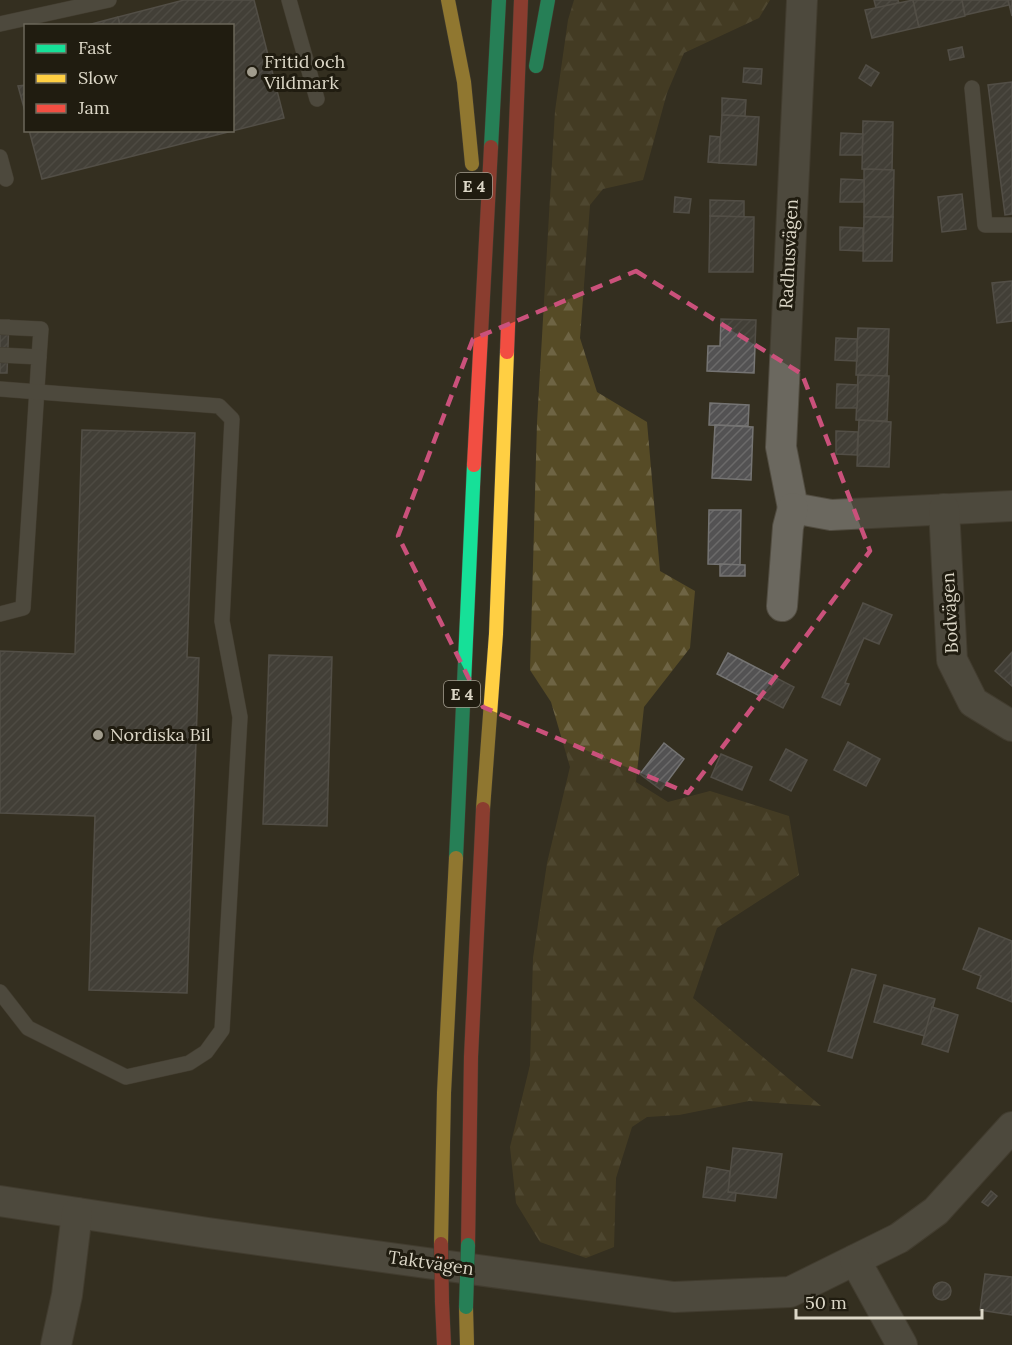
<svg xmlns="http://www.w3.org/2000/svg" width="1012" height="1345" viewBox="0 0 1012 1345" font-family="Lora,serif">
<defs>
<pattern id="forest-firs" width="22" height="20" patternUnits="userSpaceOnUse" patternTransform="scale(1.5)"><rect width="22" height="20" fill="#564b26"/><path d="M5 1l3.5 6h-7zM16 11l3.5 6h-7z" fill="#6e6444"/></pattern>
<pattern id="building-hatch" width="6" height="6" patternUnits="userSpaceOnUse" patternTransform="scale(1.5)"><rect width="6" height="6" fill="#535253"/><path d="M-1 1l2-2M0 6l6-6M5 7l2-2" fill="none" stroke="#6b6a6a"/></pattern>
</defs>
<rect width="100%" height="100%" fill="#342f20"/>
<path fill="url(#forest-firs)" d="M574,0H770L759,18L684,53L667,93L643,180L603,189L590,205L580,338L597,392L647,422L660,571L695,591L690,648L644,707L636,782L668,802L710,791L789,816L799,875L717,928L693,998L821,1106L749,1101L679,1115L647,1117L632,1127L616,1178L614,1247L586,1258L540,1242L516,1203L510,1147L530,1065L533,958L547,863L570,767L551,702L530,670L537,423L555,111L568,20Z"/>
<g fill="url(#building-hatch)" stroke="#757473" stroke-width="1.5">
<path d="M184,0H254L284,118L42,179L29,130H232V26H120L118,17Z"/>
<path d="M874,0H898L899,3L876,8Z"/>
<path d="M913,0L919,27L872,38L865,10Z"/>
<path d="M913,0H962L965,16L919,27Z"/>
<path d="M962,0H1008L1009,5L965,15Z"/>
<path d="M1008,0H1012V16Z"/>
<path d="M118,17L120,26H84Z"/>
<path d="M962,47L964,57L950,60L948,50Z"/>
<path d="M866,65L879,73L871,86L859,78Z"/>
<path d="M744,68L762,69L761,84L743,82Z"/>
<path d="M1012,82V214L1005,215L988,85Z"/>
<path d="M26,85V115L18,86Z"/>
<path d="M722,98L746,100L745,116L722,115Z"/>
<path d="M722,115L759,117L756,165L719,163Z"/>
<path d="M863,121L893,122L892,170L862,169Z"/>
<path d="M841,133L863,134L862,155H840Z"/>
<path d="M710,136L720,137L719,163L708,162Z"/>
<path d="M864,169L894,170L893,217H864Z"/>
<path d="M841,179L864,180V202H840Z"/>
<path d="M962,194L966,229L942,232L938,197Z"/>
<path d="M675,197L691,199L689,213L674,212Z"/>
<path d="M710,200L744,201V217L710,216Z"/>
<path d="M710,216L754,217L753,272H709Z"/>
<path d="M864,217H893L892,261H863Z"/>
<path d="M840,227L863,228V251L840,250Z"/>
<path d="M1012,281V321L997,323L992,283Z"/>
<path d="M721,319L756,320L754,373L707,371L708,346H720Z"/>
<path d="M0,320H9L7,373H0Z"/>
<path d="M858,328L889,329L887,376L856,375Z"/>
<path d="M836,338L857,339V361L835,360Z"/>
<path d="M858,375L889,376L887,421L856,420Z"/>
<path d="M837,384L858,385L857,408H836Z"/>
<path d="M710,403L749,405L748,426L709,425Z"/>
<path d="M859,420L891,422L889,467L857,466Z"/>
<path d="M715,425L753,427L751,480L712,478Z"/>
<path d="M82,430L195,433L187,657L199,658L187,993L89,990L95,816L0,813V651L75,654Z"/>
<path d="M836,431L858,432L857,455L836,454Z"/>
<path d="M709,510H741L740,565L708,564Z"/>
<path d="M720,564L745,565V576H720Z"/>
<path d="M863,603L892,615L879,644L864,638L845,683L849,684L840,705L822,697Z"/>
<path d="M1012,652V686L995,671Z"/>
<path d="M728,653L794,687L783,708L717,674Z"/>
<path d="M269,655L332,657L327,826L263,824Z"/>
<path d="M848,742L880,759L866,786L834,770Z"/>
<path d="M664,743L684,759L661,790L640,774Z"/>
<path d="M786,749L807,760L791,791L770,780Z"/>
<path d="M721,754L752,767L742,790L711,777Z"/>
<path d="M979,928L1012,941V1002L977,988L981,976L963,969Z"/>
<path d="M852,969L876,975L852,1058L828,1051Z"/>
<path d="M884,985L935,999L925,1036L874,1022Z"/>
<path d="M932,1007L958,1015L948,1052L922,1044Z"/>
<path d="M733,1148L782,1154L776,1198L728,1192Z"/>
<path d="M707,1167L730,1171L728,1192L736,1193L735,1201L703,1197Z"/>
<path d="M991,1191L997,1196L988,1206L982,1202Z"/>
<path d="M985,1274L1012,1277V1315L980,1310Z"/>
<circle cx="942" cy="1291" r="9"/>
</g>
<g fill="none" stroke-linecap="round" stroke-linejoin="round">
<g stroke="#514c40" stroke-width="16">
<g id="lane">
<path d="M289,0L317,99"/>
<path d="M0,24L109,0"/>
<path d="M972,88L985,225H1012"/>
<path d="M0,157L6,179"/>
<path d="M0,327L41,329L39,357"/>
<path d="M0,355L39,357L23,608L0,614"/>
<path d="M0,389L219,406L232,419L222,621L240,717L222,1030L206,1052L189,1063L126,1077L28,1028L0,992"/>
</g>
</g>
<g stroke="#514c40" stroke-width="32">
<g id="street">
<path d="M802,0L781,447L793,508L831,515L1012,506"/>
<path d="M944,509L952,660L973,702L1012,726"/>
<path d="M782,606L788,527L793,508"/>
<path d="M0,1201L208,1233L674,1297L790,1292L899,1238L936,1211L1012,1127"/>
<path d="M855,1260L902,1345"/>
<path d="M56,1345L67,1295L77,1213"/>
</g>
</g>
<g stroke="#514c40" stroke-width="15">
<g id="fast">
<path d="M536,66L548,0"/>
<path d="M491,147L499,0"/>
<path d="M456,858L474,465"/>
</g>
</g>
<g stroke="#514c40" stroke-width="15">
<g id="slow">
<path d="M448,0L464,82L472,164"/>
<path d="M483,809L496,634L507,352"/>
<path d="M441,1244L444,1093L456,858"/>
<path d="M466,1307L467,1345"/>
</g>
</g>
<g stroke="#514c40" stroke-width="15">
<g id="jam">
<path d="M507,352L521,0"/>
<path d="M474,465L491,147"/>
<path d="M468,1245L471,1057L483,809"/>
<path d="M442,1302L444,1345"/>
</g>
</g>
<use href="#lane" stroke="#6b685f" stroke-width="15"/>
<use href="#street" stroke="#6b685f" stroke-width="30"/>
<use href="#fast" stroke="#16e098" stroke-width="14"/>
<use href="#slow" stroke="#ffcf43" stroke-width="14"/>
<use href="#jam" stroke="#f24e42" stroke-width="14"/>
<g stroke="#514c40" stroke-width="15" stroke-linecap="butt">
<path id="fast-bridge" d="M466,1307L468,1245"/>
</g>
<g stroke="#514c40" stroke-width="15" stroke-linecap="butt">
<path id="jam-bridge" d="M441,1244L442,1302"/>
</g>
<use href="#fast-bridge" stroke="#16e098" stroke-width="14"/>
<use href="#jam-bridge" stroke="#f24e42" stroke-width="14"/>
</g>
<path d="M0 0H1012V1345H0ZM636,271L802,374L870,551L688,793L483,707L398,536L473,339Z" fill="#342f20" fill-opacity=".55" fill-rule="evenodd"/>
<path fill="none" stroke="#ca517b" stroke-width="4.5" stroke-dasharray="12 8" stroke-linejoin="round" d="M636,271L802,374L870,551L688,793L483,707L398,536L473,339Z"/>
<g fill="#a19c8d" stroke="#201c10" stroke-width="2">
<circle cx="252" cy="72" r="6"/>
<circle cx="98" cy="735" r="6"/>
</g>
<g text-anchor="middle" stroke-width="6" stroke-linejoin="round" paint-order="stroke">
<g fill="#201c10" stroke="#a49f90" stroke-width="1.5">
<rect x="456" y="173" width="36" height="26" rx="4.5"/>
<rect x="444" y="681" width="36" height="26" rx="4.5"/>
</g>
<g font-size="16" font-weight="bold" fill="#dcd7c7">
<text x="474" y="192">E 4</text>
<text x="462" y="700">E 4</text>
</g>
<g font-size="18" fill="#dcd7c7" stroke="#201c10" text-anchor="start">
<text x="264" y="68">Fritid och<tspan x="264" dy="21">Vildmark</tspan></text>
<text x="110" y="741">Nordiska Bil</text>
</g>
<g font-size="18" fill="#dcd7c7" stroke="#201c10">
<text transform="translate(789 254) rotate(-87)" y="6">Radhusvägen</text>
<text transform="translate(950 613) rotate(-93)" y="6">Bodvägen</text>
<text transform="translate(431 1263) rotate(8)" y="6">Taktvägen</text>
</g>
</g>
<rect x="24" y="24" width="210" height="108" fill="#201c10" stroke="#6b6759" stroke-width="1.5"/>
<rect x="36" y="44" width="30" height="9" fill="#16e098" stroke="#6b6759" stroke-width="1.5"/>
<text x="78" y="54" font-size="18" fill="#dcd7c7">Fast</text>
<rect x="36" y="74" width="30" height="9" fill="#ffcf43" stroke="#6b6759" stroke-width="1.5"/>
<text x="78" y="84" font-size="18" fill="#dcd7c7">Slow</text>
<rect x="36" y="104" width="30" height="9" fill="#f24e42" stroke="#6b6759" stroke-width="1.5"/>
<text x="78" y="114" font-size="18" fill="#dcd7c7">Jam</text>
<path d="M796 1309v9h186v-9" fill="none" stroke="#dcd7c7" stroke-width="3"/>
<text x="805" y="1309" font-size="18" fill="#dcd7c7" stroke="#201c10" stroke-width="4.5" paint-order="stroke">50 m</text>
</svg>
